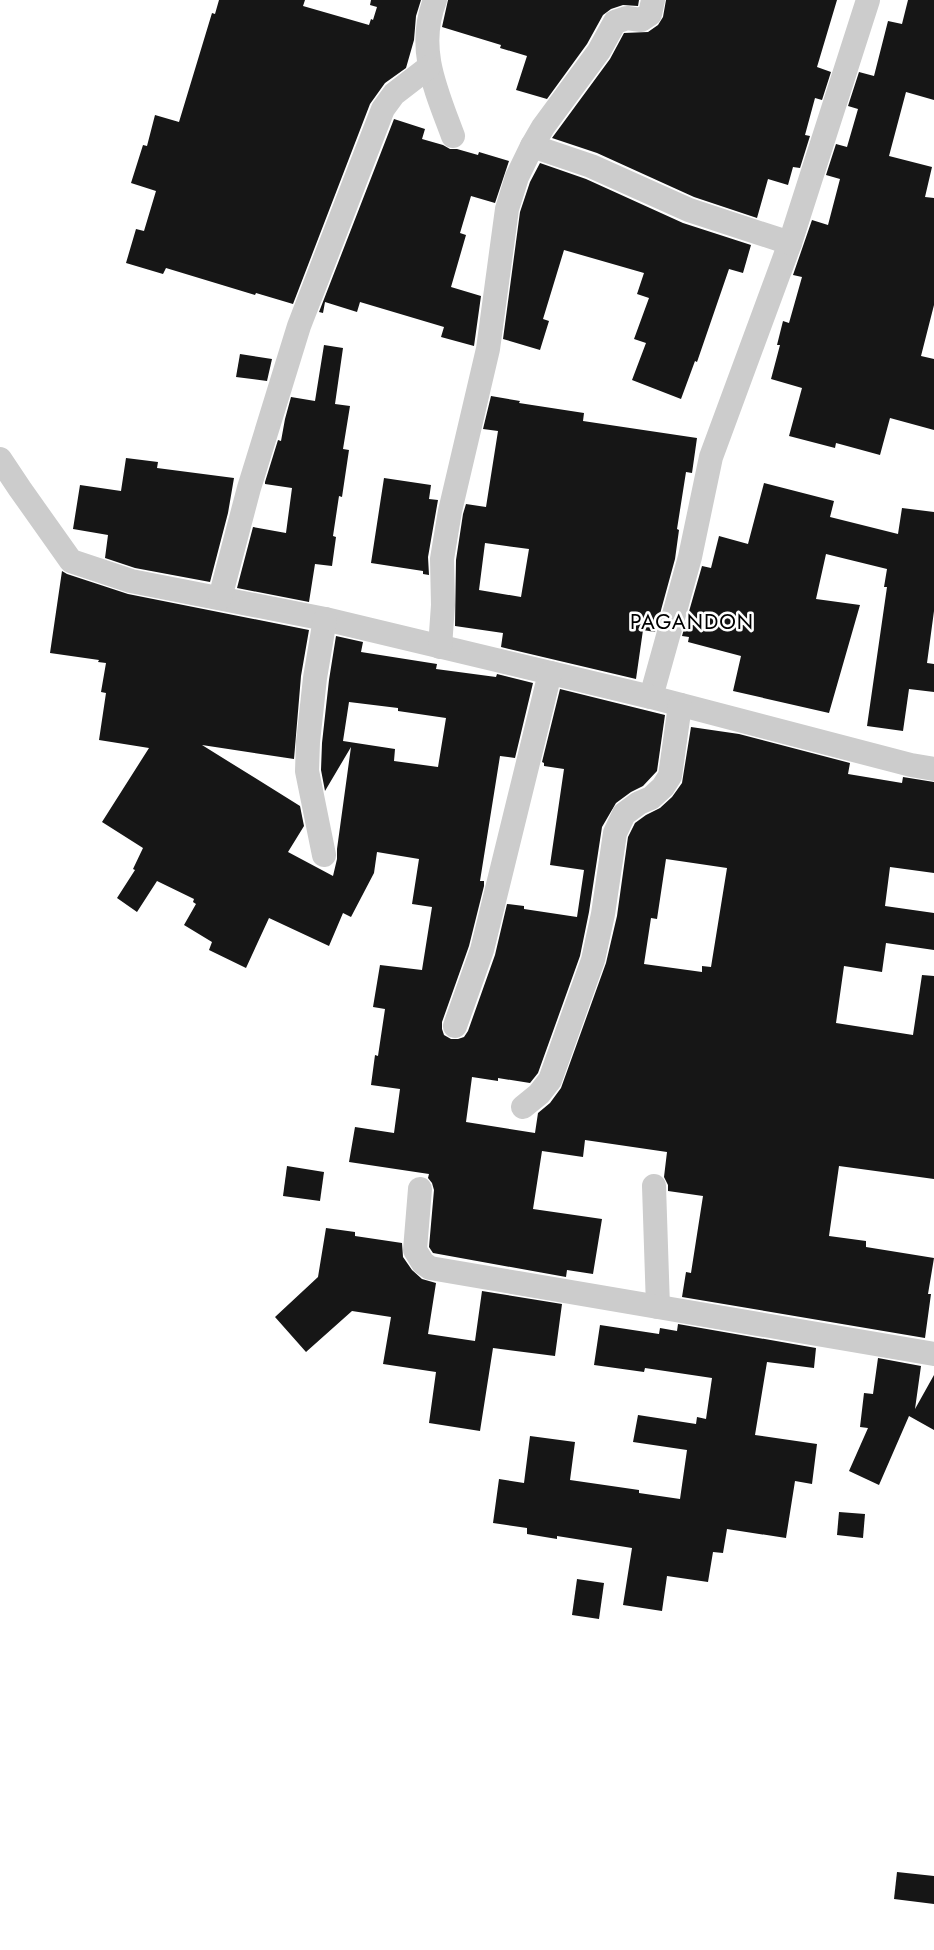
<svg xmlns="http://www.w3.org/2000/svg" width="934" height="1950" viewBox="0 0 934 1950" font-family="Jost,sans-serif">
<rect width="100%" height="100%" fill="#fff"/>
<g fill="#161616" fill-rule="evenodd">
<path d="M219,0H305L303,6L369,25L371,19L373,20L377,7L370,5L371,0H421L416,16L414,40L406,68L385,83L370,104L293,304L256,293L255,295L166,268L163,274L126,263L136,229L144,231L156,191L131,183L143,145L147,146L155,115L179,122L212,13L215,14Z"/>
<path d="M448,0H639L638,6L623,5L611,9L603,15L587,44L547,99L516,90L527,56L500,48L501,45L442,27Z"/>
<path d="M666,0H837L817,67L831,72L822,100L815,98L805,135L810,136L800,168L793,167L788,185L768,179L757,218L694,197L597,153L552,138L610,59L624,33L648,32L658,25L663,17Z"/>
<path d="M908,0H934V100L906,92L889,156L932,167L925,197L934,198V305L921,356L934,359V430L890,418L880,455L836,443L835,448L789,436L802,388L771,379L780,345H777L783,321L789,323L802,277L793,275L812,220L828,225L840,179L826,175L836,144L847,147L858,109L848,106L859,72L874,76L888,21L902,24Z"/>
<path d="M394,119L425,129L422,139L443,145L450,149H457L478,155L479,152L509,161L495,203L471,196L460,233L466,235L451,287L481,296L474,346L441,337L444,327L360,302L357,312L325,302L323,313L319,312Z"/>
<path d="M540,163L586,179L683,223L751,245L743,273L729,269L697,362L695,361L681,399L632,380L646,343L634,339L649,298L637,294L644,273L564,250L543,319L549,321L540,350L503,339L520,212L530,182Z"/>
<path d="M324,345L343,348L335,404L350,406L343,449L349,450L342,497L339,496L333,536L336,537L332,566L315,564L309,602L237,588L253,527L286,533L292,488L265,484V482L278,440L281,441L285,419L291,397L315,401Z"/>
<path d="M240,354L272,359L267,381L236,377Z"/>
<path d="M491,396L520,401L519,403L584,413L583,421L697,438L692,473L686,472L677,529L679,530L675,559L655,632L643,630L636,679L501,647L503,633L455,626L456,560L463,514L466,504L486,507L498,431L483,429ZM485,543L529,549L521,597L479,590Z"/>
<path d="M126,458L158,462L157,468L234,478L228,513L210,582L135,568L105,558L108,535L73,529L80,485L121,491Z"/>
<path d="M384,478L431,485L429,499L438,500L428,557L429,575L423,574V571L371,563Z"/>
<path d="M764,483L834,501L830,517L898,534L902,508L934,512V611L927,663L934,664V692L909,689L903,731L867,726L887,587H884L887,569L826,554L816,599L860,605L829,713L733,691L741,656L688,642L689,637L682,636L702,566L711,568L719,536L748,544Z"/>
<path d="M62,571L67,574L128,594L309,630L301,676L294,759L202,745L300,806L304,826L288,852L333,876L337,859V849L351,747L325,791L321,770L322,743L329,680L336,636L363,642L361,652L437,664L436,669L496,677L497,674L533,683L515,758L500,756L480,881H484V886L469,946L442,1022V1029L444,1035L451,1039H458L464,1037L468,1031L495,955L507,904L524,906V909L577,917L584,870L550,865L564,769L544,766V763L542,762L560,689L665,715L657,771L643,786L631,792L616,803L602,827L589,912L580,956L538,1073L530,1083L498,1078V1081L472,1077L466,1122L535,1133L538,1113L550,1103L561,1088L606,963L617,916L628,837L635,823L646,815L660,808L672,797L682,783L691,727L739,734L850,763L848,774L902,783L903,777L934,782V873L890,867L885,906L934,913V950L886,943L882,972L844,966L836,1023L913,1035L922,975L934,976V1179L839,1166L829,1236L866,1241V1247L934,1258L928,1294H931L925,1338L682,1297L686,1272L691,1273L703,1196L668,1191V1185L664,1177L667,1152L585,1140L583,1157L542,1151L533,1209L602,1219L593,1274L567,1270L566,1277L433,1253L429,1247L434,1190L432,1183L428,1178L429,1174L349,1162L355,1127L394,1133L400,1089L371,1085L375,1055L378,1056L385,1009L373,1007L380,965L422,970L432,907L412,904L419,859L377,852L374,873L351,917L343,913L329,946L269,918L246,968L209,950L212,942L184,925L196,904L193,902L194,899L157,881L137,912L117,898L135,870L133,869L143,848L102,822L149,748L99,740L106,693L101,692L106,663L98,662L99,660L50,653ZM349,702L398,708V711L446,718L438,767L394,761L395,749L343,741ZM666,859L727,868L711,967L702,966V972L644,964L651,918L657,919Z"/>
<path d="M287,1166L324,1172L320,1201L283,1196Z"/>
<path d="M326,1228L355,1232V1236L402,1243L403,1257L412,1270L422,1279L436,1283L428,1334L475,1341L482,1291L562,1304L555,1356L493,1348L480,1431L429,1423L436,1372L383,1364L391,1317L352,1311L306,1352L275,1317L318,1277Z"/>
<path d="M678,1324L816,1348L814,1368L767,1362L755,1435L817,1444L812,1484L795,1481L786,1538L727,1529L723,1553L713,1552L708,1582L667,1576L662,1611L623,1605L632,1548L557,1536V1539L527,1534V1528L493,1523L499,1479L524,1483L530,1436L575,1442L570,1480L639,1490V1493L680,1499L687,1450L633,1442L638,1415L696,1424L697,1417L706,1419L712,1378L645,1368L644,1372L594,1365L600,1325L659,1334L660,1328L677,1331Z"/>
<path d="M878,1358L921,1366L915,1409L934,1375V1430L909,1416L879,1485L849,1471L868,1428L860,1427L864,1393L873,1394Z"/>
<path d="M839,1512L865,1514L863,1538L837,1535Z"/>
<path d="M577,1579L604,1583L599,1619L572,1615Z"/>
<path d="M897,1872L934,1876V1904L894,1899Z"/>
</g>
<g fill="none" stroke-linecap="round" stroke-linejoin="round">
<g stroke="#ccc" stroke-width="24">
<path d="M435,0C416,48 436,90 453,136"/>
<path d="M868,0L790,243L711,457L690,557L651,697L911,765L934,769"/>
<path d="M532,146L591,166L689,210L790,243"/>
<path d="M0,459L20,489L71,561L131,581L325,619L651,697"/>
<path d="M220,598L249,488L299,326L362,163L383,109L394,94L429,67"/>
<path d="M440,647L443,605L442,559L450,511L488,349L507,209L517,177L532,146L543,127L599,51L615,22L627,18L641,20L650,14L653,0"/>
<path d="M324,855L307,771L308,742L315,678L325,619"/>
<path d="M455,1026L482,950L550,673"/>
<path d="M523,1107L539,1094L550,1080L593,960L603,914L615,833L624,814L639,803L651,798L663,787L670,776L680,705"/>
<path d="M654,1186L658,1307"/>
<path d="M420,1189L415,1250L423,1263L430,1268L934,1354"/>
</g>
</g>
<g text-anchor="middle" stroke-width="5" stroke-linejoin="round" paint-order="stroke">
<g font-size="21" letter-spacing="1" fill="#000" stroke="#fff">
<text x="692" y="629">PAGANDON</text>
</g>
</g>
</svg>
